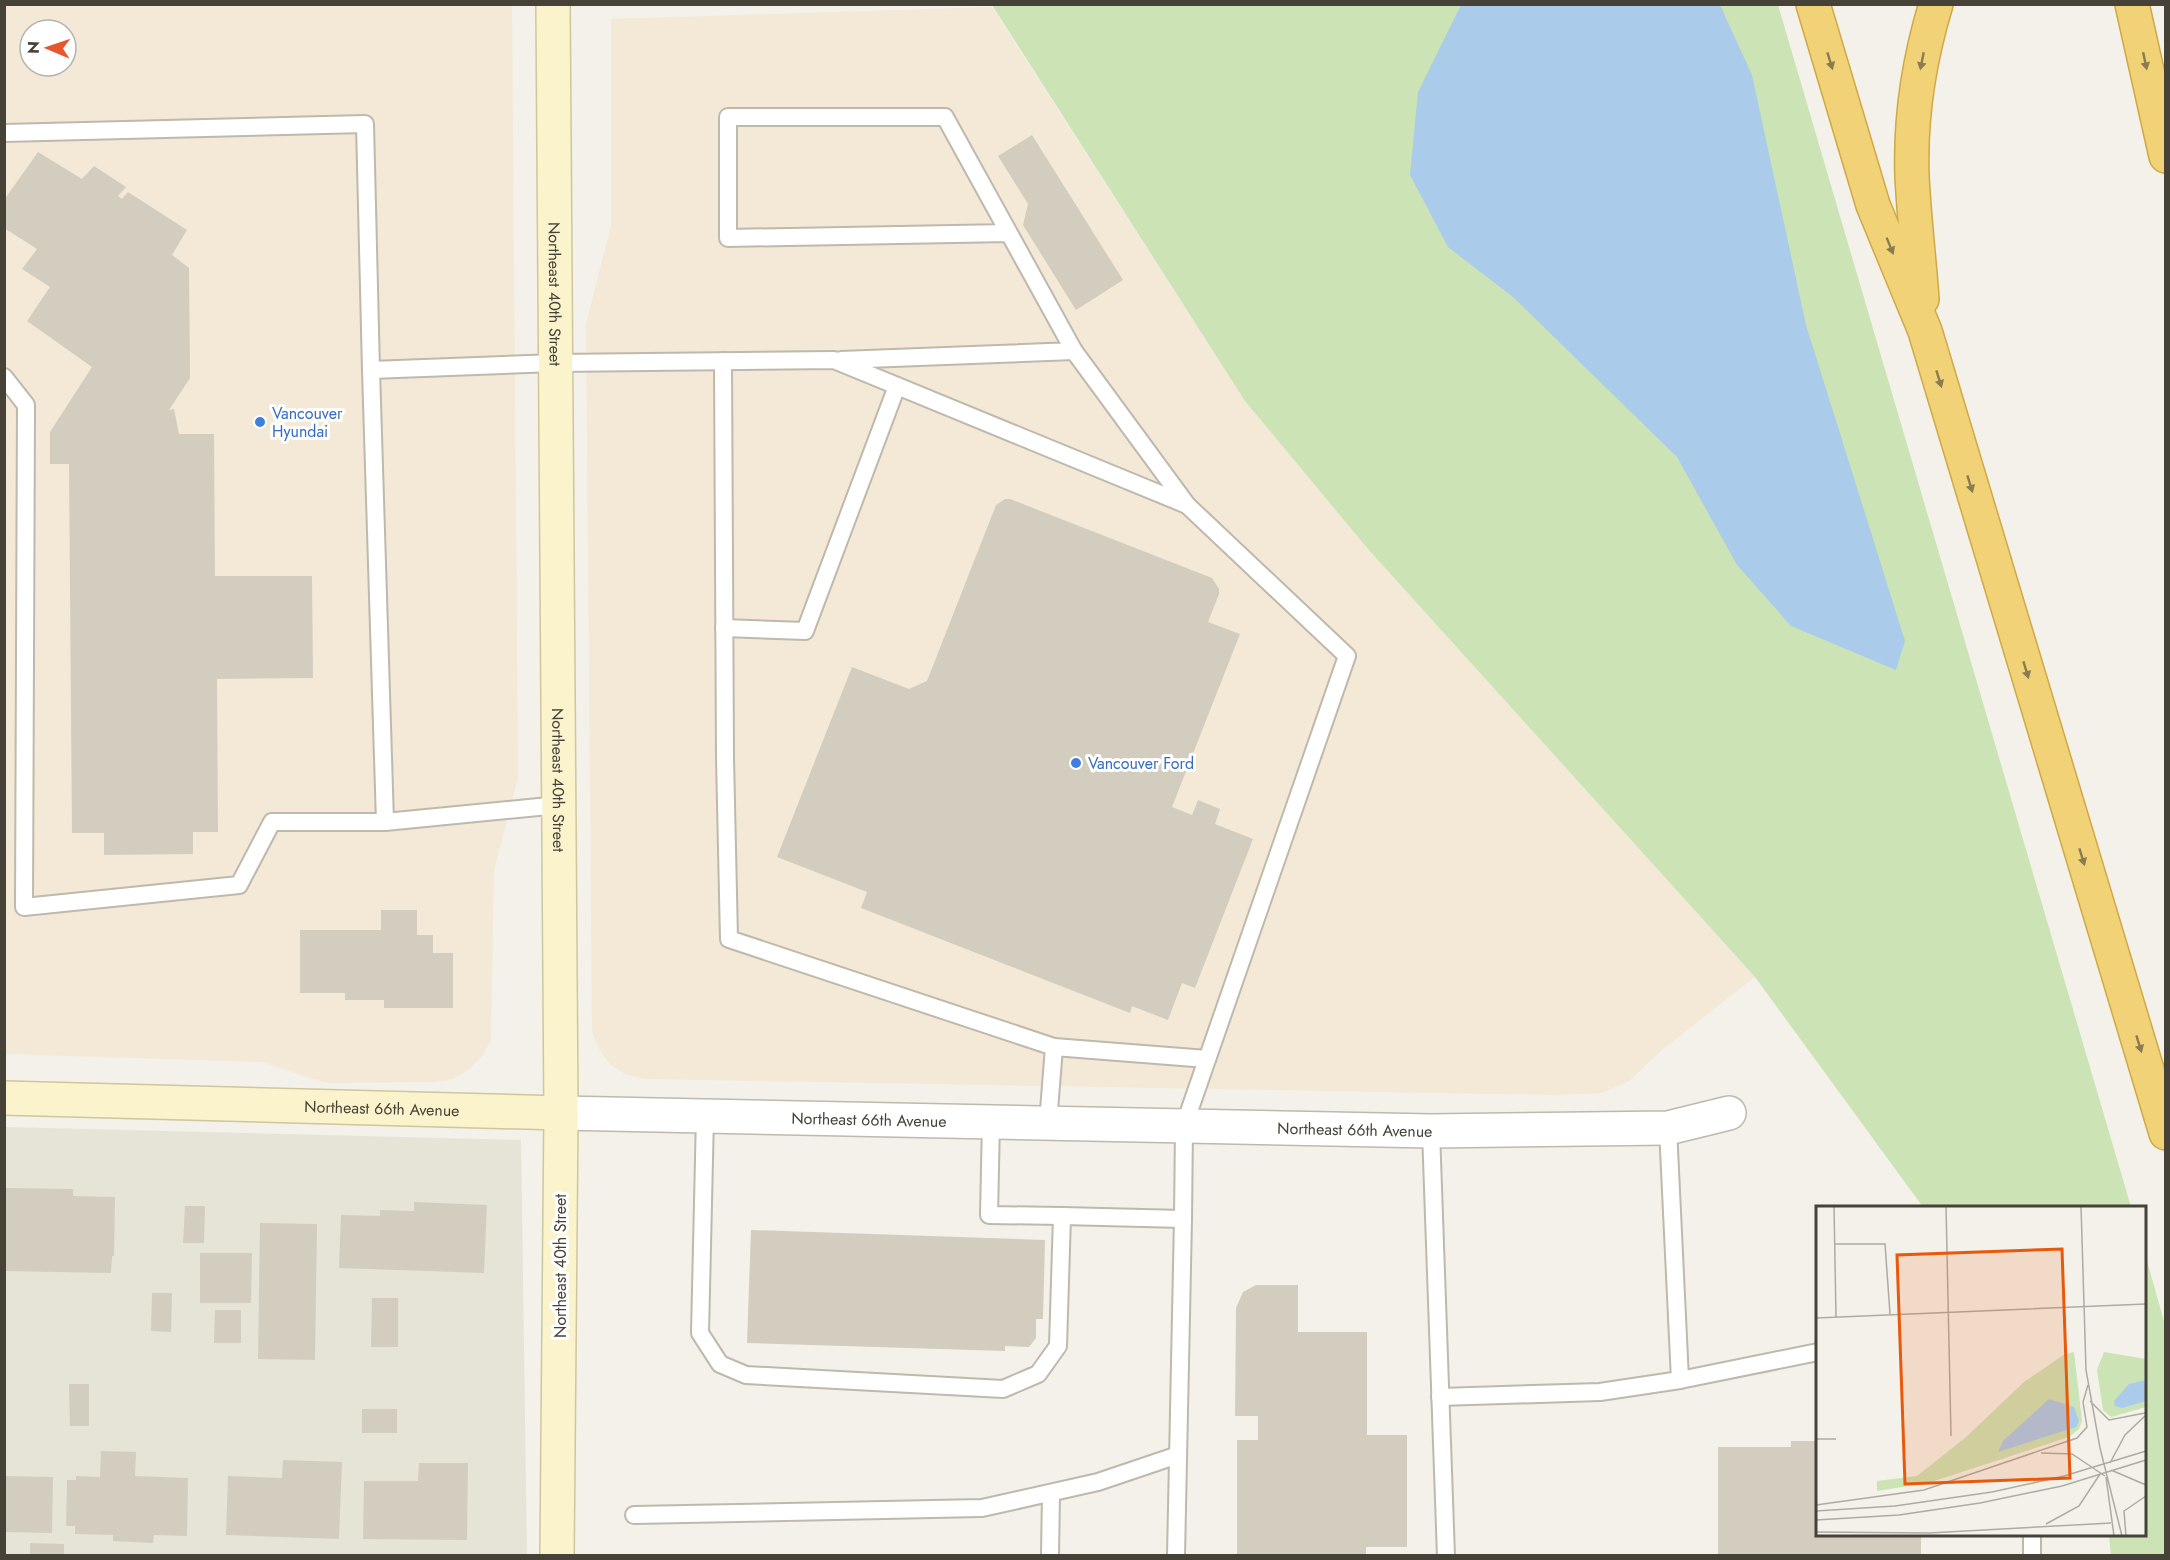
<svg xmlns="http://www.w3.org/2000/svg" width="2170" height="1560" viewBox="0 0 2170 1560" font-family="Jost,sans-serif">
<rect width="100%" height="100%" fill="#f3f1e9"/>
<path fill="#e6e3d7" d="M5,1127L521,1140L527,1555L5,1556Z"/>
<g fill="#f3e9d6" fill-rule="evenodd">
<path d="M5,5H512L518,777L494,871L491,1040L482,1056L469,1069L453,1079L435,1082L326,1083L262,1062L5,1054ZM30,30H66V66H30Z"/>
<path d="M992,7L1245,401L1368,549L1755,977L1663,1049L1629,1081L1601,1093L1558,1095L644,1079L625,1074L610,1064L599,1049L592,1031L586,324L611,226V19Z"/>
</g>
<g fill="#cbe3b5">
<path d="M992,5H1778L2131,1207H1923L1755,977L1368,549L1245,401Z"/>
<path d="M2145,1254L2165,1325V1555H2111L2109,1535L2144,1534Z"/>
</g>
<path fill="#abcbea" d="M1461,5H1720L1752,75L1806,325L1905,641L1896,670L1791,626L1737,565L1677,457L1513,297L1448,247L1410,175L1418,92Z"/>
<g fill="#d3cdbf">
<path d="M1032,135L1123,280L1076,310L1023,225L1028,204L998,156Z"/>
<path d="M38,152L82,179L94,166L126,187L118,196L122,199L128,192L187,230L172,255L189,268L190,378L169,410L174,409L179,434H214L215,576H312L313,678L217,679L218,832H193V854L104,855V833H72L69,464H50V432L92,367L27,321L50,287L22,269L37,249L4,228V200Z"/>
<path d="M1005,499H1010L1212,578L1219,589V594L1208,622L1240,634L1172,807L1192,815L1198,800L1220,809L1215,824L1253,839L1195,988L1182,983L1168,1020L1132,1006L1130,1013L861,908L867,892L777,857L852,667L909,689L927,681L996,505Z"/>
<path d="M381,910H417V935H433V953H453V1008H384V1000H345V993H300V930H381Z"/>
<path d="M5,1188L73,1189V1196L115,1197L114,1256H112L111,1273L4,1271Z"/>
<path d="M414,1202L487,1205L484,1273L339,1268L341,1215L380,1216V1210L414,1211Z"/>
<path d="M185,1206H205L204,1243H183Z"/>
<path d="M260,1223L317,1224L315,1360L258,1359Z"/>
<path d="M751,1230L1045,1240L1043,1319H1036V1338L1029,1347L1005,1346V1351L747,1343Z"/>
<path d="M200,1253H252L251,1303H200Z"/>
<path d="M1256,1285H1298V1332H1367V1435H1407V1547H1366V1556H1237V1440H1258V1416H1235L1236,1308L1243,1292Z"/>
<path d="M152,1293H172L171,1332L151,1331Z"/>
<path d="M372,1298H398V1347H371Z"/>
<path d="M215,1310H241V1343H214Z"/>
<path d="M69,1384H89V1426H70Z"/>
<rect x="362" y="1409" width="35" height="24"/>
<path d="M1791,1441H1818V1534H1921V1556H1718V1447H1791Z"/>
<path d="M101,1451L136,1452L135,1476L188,1478L187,1536L154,1535L153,1543L113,1541V1535L75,1534V1526H66L67,1480H76V1476L100,1477Z"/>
<path d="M283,1460L342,1462L339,1539L226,1535L228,1476L282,1478Z"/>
<path d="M419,1463H468L467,1540L363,1539L364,1481H418Z"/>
<path d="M4,1476L53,1477L52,1533L4,1532Z"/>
<path d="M30,1543L64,1544V1556H30Z"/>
</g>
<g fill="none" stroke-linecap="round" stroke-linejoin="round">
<g stroke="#beb9ac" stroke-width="20">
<g id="lane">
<path d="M4,133L365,124L371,370L556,363L834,360L1187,505L1347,656L1184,1126L1183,1219L1062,1216L1058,1346L1038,1374L1003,1389L746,1375L720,1364L700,1333L705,1116"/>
<path d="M1074,351L1187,505"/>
<path d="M841,360L1074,351L945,117H728V238L1008,233"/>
<path d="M723,361L725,758L729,939L1054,1047L1048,1123"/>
<path d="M371,370L385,822"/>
<path d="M4,377L26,405L24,907L239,885L272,822H385L559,805"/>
<path d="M724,628L805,631L897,386"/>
<path d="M1054,1047L1207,1059"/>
<path d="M991,1122L989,1215L1062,1216"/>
<path d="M1668,1128L1680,1380L1818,1352"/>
<path d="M1431,1131L1446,1556"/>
<path d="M1440,1397L1600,1392L1680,1380"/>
<path d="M634,1515L982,1508L1098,1482L1178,1455"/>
<path d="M2032,1534V1556"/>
<path d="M1050,1556L1051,1493"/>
<path d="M1176,1556L1183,1219"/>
</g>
</g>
<g stroke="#beb9ac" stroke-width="36">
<g id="street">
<path id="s1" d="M561,1113L1431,1131L1668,1128L1729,1113"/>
</g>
</g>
<g stroke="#cec69c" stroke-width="36">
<g id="secondary">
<path id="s2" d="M553,4L561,1113L557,1556"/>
<path id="s3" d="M4,1098L561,1113"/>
</g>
</g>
<g stroke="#cfa946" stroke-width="36">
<g id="highway">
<path d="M1813,4L1873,205L1925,331L2166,1133"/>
<path d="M2132,4L2166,156"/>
<path d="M1922,299C1919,258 1914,217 1912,176C1910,118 1919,60 1936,4"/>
</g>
</g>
<use href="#lane" stroke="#fff" stroke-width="16"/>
<use href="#street" stroke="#fff" stroke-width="33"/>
<use href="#secondary" stroke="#faf3cc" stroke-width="33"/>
<use href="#highway" stroke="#f1d276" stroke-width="33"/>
</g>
<defs><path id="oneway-solid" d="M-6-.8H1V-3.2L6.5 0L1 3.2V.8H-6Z" transform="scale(1.5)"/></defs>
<g fill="#8a7c51">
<use href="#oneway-solid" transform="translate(1830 61) rotate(73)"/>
<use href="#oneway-solid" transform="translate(1922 61) rotate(101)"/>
<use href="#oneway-solid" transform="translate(2145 61) rotate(78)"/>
<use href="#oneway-solid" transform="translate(1890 246) rotate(68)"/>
<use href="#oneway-solid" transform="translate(1939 379) rotate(73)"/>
<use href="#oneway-solid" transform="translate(1970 484) rotate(73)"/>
<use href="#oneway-solid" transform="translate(2026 670) rotate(73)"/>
<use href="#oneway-solid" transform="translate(2082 857) rotate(73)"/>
<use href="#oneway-solid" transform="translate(2139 1044) rotate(73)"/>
</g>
<g fill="#3f7fe0" stroke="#fff" stroke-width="2">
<circle cx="260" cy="422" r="6"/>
<circle cx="1076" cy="763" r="6"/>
</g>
<g text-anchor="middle" stroke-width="6" stroke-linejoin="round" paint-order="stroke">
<g font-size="16" fill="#464238" stroke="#fff">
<text dy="6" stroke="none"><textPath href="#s2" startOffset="290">Northeast 40th Street</textPath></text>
<text dy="6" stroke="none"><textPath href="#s2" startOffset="776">Northeast 40th Street</textPath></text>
<text dy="6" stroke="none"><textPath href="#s3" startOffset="378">Northeast 66th Avenue</textPath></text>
<text dy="6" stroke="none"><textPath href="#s1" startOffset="308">Northeast 66th Avenue</textPath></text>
<text dy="6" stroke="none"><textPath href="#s1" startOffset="794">Northeast 66th Avenue</textPath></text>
<text transform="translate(560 1266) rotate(-90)" y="6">Northeast 40th Street</text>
</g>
<g font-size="16" fill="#366cbe" stroke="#fff" text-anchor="start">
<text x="272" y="419">Vancouver<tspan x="272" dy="18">Hyundai</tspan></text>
<text x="1088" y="769">Vancouver Ford</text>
</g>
</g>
<g transform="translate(1816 1206)">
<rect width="330" height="330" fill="#f3f1e9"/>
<path d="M258,146L266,215L263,223L253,231L112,277L61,285V275L101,270L149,232L208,176L249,148ZM288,146L330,153V201L295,211L287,204L281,164Z" fill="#cbe3b5"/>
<path d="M330,174V195L306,202L299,200L298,195L313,178ZM233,193L258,201L263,215L260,221L182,246L187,235Z" fill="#abcbea"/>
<path fill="none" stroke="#aeaba2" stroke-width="1.5" d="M18,0L20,111M130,0L135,230M265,0L270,164L284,242L306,330M18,38H69L74,108M0,112L330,98M274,195L293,214L329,207M0,233H20M225,247L256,248L289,270M294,257L309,229L330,209M295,264L330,279M290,271L298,330M0,299L108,284L261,232L271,221L267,196L272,179M0,305L79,300L176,286L248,270L330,245M0,314L83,309L164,297L246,280L330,254M230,318L263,300L284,268M0,326L113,327L295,317M310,330L308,305L330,290"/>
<path fill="#e8590c" fill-opacity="0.15" stroke="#e8590c" stroke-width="3" d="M246,43L254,272L89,278L81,49Z"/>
<rect width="330" height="330" fill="none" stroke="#464238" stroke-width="3"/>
</g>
<rect width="2170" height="1560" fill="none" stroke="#464238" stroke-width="12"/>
<g transform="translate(48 48) rotate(272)"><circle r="28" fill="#ffffff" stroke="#b5b3af" stroke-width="1.5"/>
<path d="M0-4.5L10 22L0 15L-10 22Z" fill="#e6582c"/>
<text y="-9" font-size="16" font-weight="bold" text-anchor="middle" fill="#464238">N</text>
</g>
</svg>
